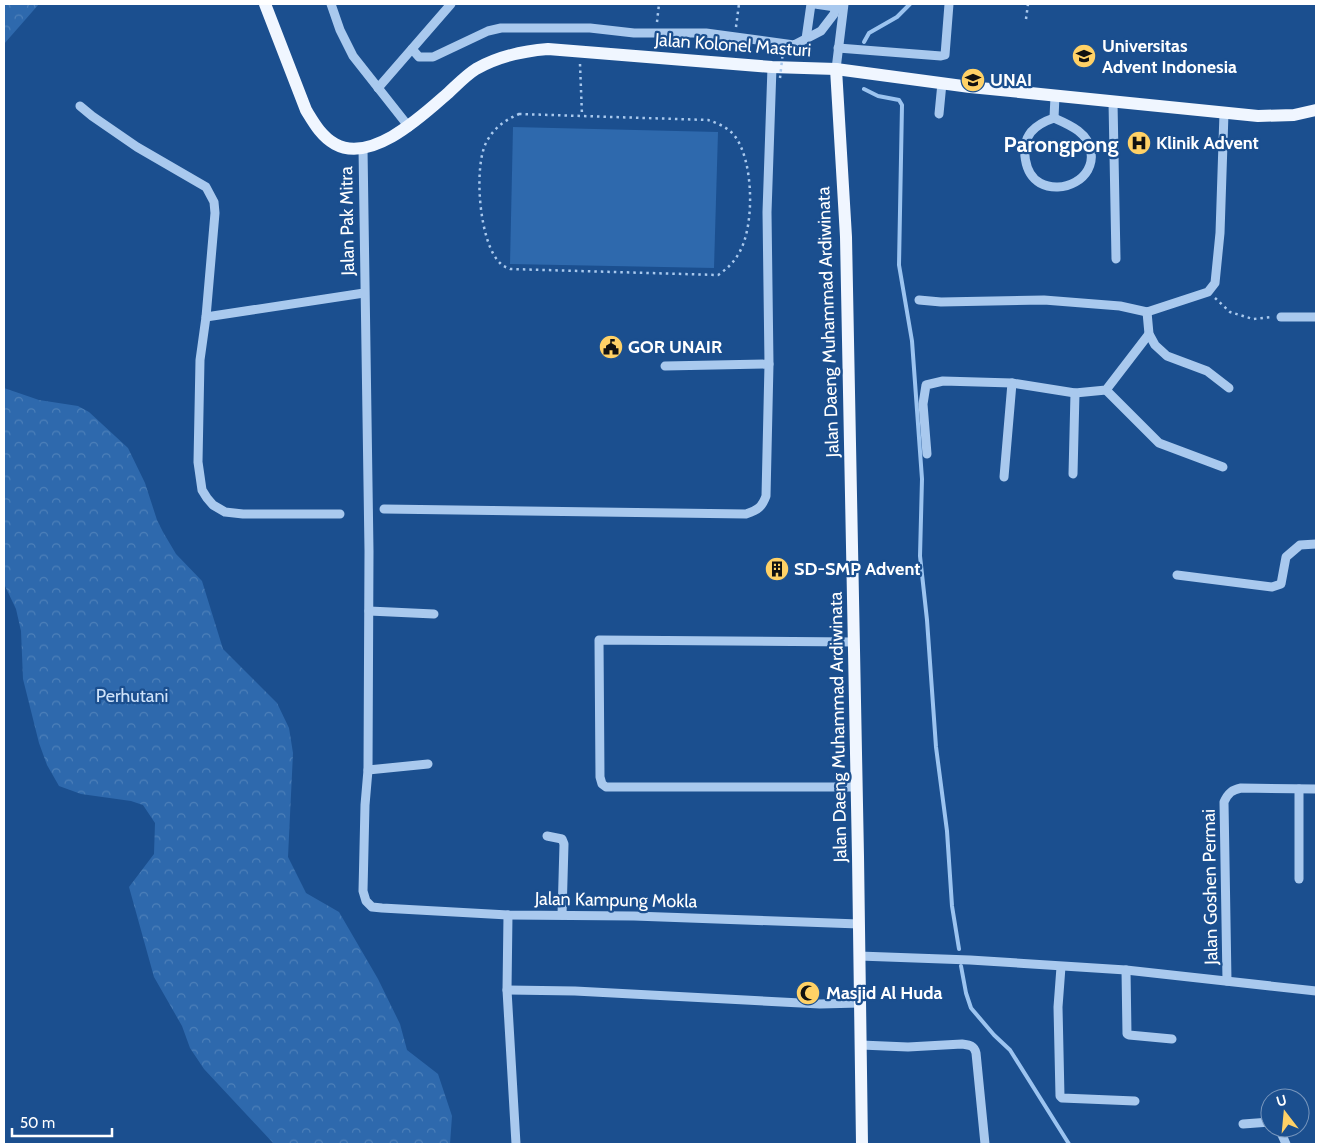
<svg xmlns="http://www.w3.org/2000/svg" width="1320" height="1148" viewBox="0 0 1320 1148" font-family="Cabin,sans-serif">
<defs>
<pattern id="forest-crowns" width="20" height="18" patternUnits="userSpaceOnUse" patternTransform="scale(1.25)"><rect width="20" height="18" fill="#2e69ad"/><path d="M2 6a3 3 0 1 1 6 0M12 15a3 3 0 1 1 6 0" fill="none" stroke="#4d80b9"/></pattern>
</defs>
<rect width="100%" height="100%" fill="#1b4f8f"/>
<g fill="url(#forest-crowns)">
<path d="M4,4H39L4,44Z"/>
<path d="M4,388L39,400L78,406L89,412L128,448L145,483L157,520L163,532L176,554L202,581L223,649L277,703L289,728L293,753L288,857L306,893L339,912L378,979L400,1024L407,1050L438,1074L452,1116L450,1144H274L204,1069L190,1048L182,1026L154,977L129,887L154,854L155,823L143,805L131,801L81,794L59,786L47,765L39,743L23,679L21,631L16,609L4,584Z"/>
</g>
<path fill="#2e69ad" d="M513,127L718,132L714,268L510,264Z"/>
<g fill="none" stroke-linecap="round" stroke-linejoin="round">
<g stroke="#9cc4f0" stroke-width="4">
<path d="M864,42L869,33L897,17L910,4"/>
<path d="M864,89L878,96L899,100L902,105L899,265L912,341L922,479L920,556L927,620L936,747L947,831L952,906L959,949"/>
<path d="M961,966L966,993L971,1008L994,1035L1010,1050L1069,1144"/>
</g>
<g stroke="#a9c9ee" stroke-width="2.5" stroke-dasharray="2.5 4" stroke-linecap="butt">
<path d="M1026,19L1028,4"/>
<path d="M657,22L659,4"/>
<path d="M736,27L739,4"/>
<path d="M580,64L582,115"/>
<path d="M519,114L708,120C717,123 727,127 734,135C754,160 755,226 739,253C734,262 727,269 718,275L510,269C506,267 502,266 500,263C479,243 473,165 487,141C494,128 505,120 519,114Z"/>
<path d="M1215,298L1230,312L1253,319L1271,317"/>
</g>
<g stroke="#a9c9ee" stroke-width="9">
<path d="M331,4L340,30L353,56L409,127"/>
<path d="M815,4L842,8"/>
<path d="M806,39L811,4"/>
<path d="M838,48L941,56L945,55L949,4"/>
<path d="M412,49L419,57H433L488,31L501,28H590L634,33H706L794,45L821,31L834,14L836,7"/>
<path d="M836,69L844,4"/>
<path d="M378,88L451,4"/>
<path d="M1113,102L1116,259"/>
<path d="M80,106L92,116L137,147L206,187L214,202L215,213L206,317L200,360L198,462L202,490L207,498L213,505L225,512L243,514H340"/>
<path d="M939,114L942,83"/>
<path d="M1054,118C1070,125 1089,133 1091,152C1095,179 1062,195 1040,183C1024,174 1020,146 1031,132C1037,125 1045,121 1054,118Z"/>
<path d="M1054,118L1055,96"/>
<path d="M363,148L369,551L368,770L365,805L363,891L366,901L372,907L382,908L508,915L634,916L859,924"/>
<path d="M919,300L941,302L1044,300L1120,306L1147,312L1208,292L1215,283L1220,233L1224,113"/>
<path d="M1147,312L1149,334L1155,345L1167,356L1207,371L1229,388"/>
<path d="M206,317L364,293"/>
<path d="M1281,317H1316"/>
<path d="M665,366L769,364"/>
<path d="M1106,390L1159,443L1223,467"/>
<path d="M927,454L923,404L926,385L943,381L1012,383L1075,393L1106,390L1149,334"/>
<path d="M1073,474L1075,393"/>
<path d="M1004,477L1012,383"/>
<path d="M384,509L746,514C758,510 762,507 766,496L769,364L767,212L772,67"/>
<path d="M1177,575L1272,587L1281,584L1286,557L1300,545L1316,544"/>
<path d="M369,611L434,614"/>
<path d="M854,642L599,640L600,777L602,784L606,787H856"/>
<path d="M368,770L428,764"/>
<path d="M1299,789V879"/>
<path d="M547,836L562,839L564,844L562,915"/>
<path d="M508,915L507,990L516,1144"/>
<path d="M859,956L970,960L1126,970L1316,991"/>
<path d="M1061,967L1058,1007L1060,1096L1062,1098L1135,1101"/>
<path d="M1126,970L1127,1034L1129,1035L1172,1039"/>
<path d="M1227,981L1224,802C1228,793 1232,790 1241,788L1316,789"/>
<path d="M507,990L575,991L820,1004L860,1003"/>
<path d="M861,1045L908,1047L962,1044C969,1045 974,1045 976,1053L985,1144"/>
<path d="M1243,1124L1270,1122"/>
<path d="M1279,1128L1286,1144"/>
</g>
<g stroke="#f0f6ff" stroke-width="12">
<path d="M265,4L306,110C314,123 321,136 335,144C371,164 422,116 447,94C456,86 465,76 476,69C499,56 522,51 548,49L772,67L836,69L970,87L1258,116L1294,115L1316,110"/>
<path d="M836,69L846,237L858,856L862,1144"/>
</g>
<path stroke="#a9c9ee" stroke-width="2.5" stroke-dasharray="2.5 4" stroke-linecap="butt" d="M780,78L783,51"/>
</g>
<defs>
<g id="university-disc" transform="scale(1.25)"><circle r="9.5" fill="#ffd166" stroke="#1b4f8f"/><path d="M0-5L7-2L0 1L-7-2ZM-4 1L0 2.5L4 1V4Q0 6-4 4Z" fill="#111"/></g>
<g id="school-disc" transform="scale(1.25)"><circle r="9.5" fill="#ffd166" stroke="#1b4f8f"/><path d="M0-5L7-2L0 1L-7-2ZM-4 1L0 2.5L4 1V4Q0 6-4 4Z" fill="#111"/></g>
<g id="hospital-disc" transform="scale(1.25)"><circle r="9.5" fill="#ffd166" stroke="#1b4f8f"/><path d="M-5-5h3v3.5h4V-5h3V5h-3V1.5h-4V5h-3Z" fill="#111"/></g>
<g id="civic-disc" transform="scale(1.25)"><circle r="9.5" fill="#ffd166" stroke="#1b4f8f"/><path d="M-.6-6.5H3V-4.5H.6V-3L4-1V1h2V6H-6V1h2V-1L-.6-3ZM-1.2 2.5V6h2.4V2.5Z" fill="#111"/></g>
<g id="building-disc" transform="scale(1.25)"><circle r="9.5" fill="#ffd166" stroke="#1b4f8f"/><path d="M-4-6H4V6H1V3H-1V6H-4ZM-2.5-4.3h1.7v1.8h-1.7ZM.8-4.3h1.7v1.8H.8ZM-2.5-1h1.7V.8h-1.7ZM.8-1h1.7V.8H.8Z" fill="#111"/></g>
<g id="mosque-disc" transform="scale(1.25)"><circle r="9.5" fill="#ffd166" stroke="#1b4f8f"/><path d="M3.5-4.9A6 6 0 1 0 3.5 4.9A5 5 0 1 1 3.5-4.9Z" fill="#111"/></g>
</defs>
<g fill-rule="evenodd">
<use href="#university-disc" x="1084" y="56"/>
<use href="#school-disc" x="973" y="80"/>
<use href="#hospital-disc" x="1139" y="143"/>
<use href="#civic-disc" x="611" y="347"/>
<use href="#building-disc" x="777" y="569"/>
<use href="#mosque-disc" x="808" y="993"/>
</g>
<g text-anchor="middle" stroke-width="4.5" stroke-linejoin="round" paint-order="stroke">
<g font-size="18" fill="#fff" stroke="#1b4f8f">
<text transform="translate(733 45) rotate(4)" y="6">Jalan Kolonel Masturi</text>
<text transform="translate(347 221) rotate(-91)" y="6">Jalan Pak Mitra</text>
<text transform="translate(828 322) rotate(-92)" y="6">Jalan Daeng Muhammad Ardiwinata</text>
<text transform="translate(838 727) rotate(-91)" y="6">Jalan Daeng Muhammad Ardiwinata</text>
<text transform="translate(1210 887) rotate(-91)" y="6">Jalan Goshen Permai</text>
<text transform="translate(616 900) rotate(1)" y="6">Jalan Kampung Mokla</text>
</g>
<g font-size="18" font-weight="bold" fill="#fff" stroke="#1b4f8f" text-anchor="start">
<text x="1102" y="52">Universitas<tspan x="1102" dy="21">Advent Indonesia</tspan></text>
<text x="990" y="86">UNAI</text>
<text x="1156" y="149">Klinik Advent</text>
<text x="628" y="353">GOR UNAIR</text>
<text x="794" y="575">SD-SMP Advent</text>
<text x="826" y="999">Masjid Al Huda</text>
</g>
<g font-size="18" fill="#cfe3fa" stroke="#1b4f8f">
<text x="132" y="702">Perhutani</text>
</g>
<g font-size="22" font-weight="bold" fill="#fff" stroke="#1b4f8f">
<text x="1061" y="152">Parongpong</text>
</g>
</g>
<rect width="1320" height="1148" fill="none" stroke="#ffffff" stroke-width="10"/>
<g transform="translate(1285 1113) rotate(344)"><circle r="24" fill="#1b4f8f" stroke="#7695bc"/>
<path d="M0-4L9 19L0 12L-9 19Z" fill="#ffd166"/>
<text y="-8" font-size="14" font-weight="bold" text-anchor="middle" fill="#ffffff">U</text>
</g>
<path d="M12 1128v8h100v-8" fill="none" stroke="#ffffff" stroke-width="2.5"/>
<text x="20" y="1128" font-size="15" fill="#ffffff" stroke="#1b4f8f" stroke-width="4" paint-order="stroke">50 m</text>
</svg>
